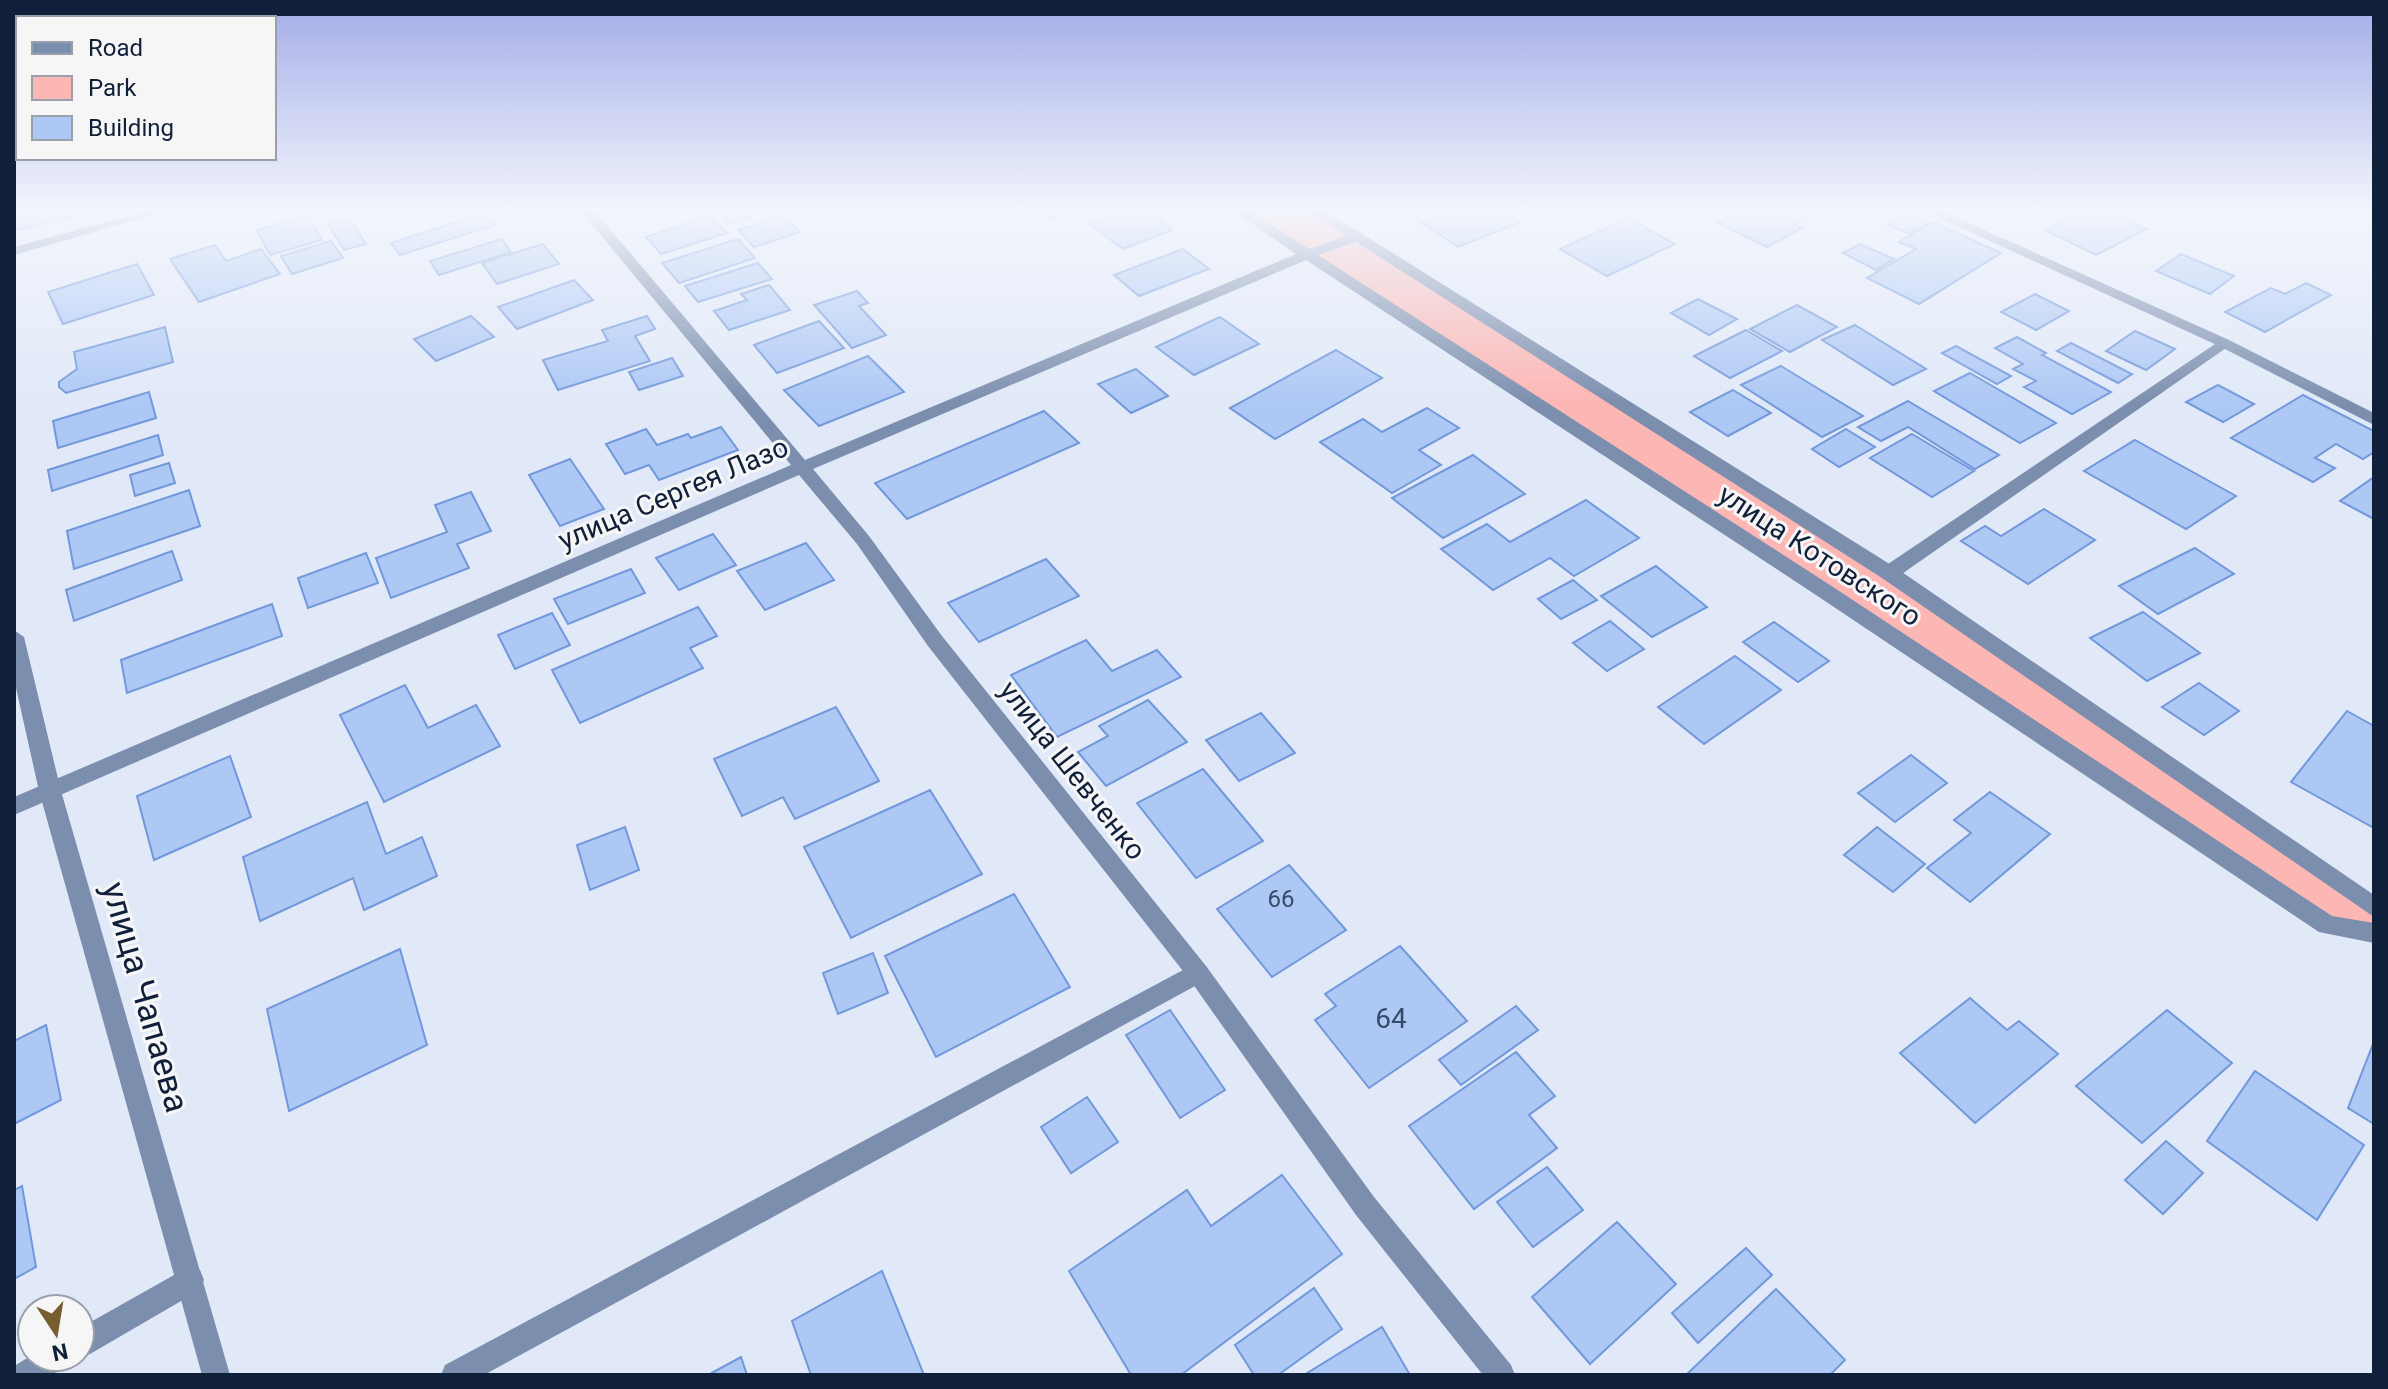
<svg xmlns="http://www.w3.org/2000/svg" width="2388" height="1389" viewBox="0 0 2388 1389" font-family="Roboto,sans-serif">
<rect width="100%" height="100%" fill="#e1e9f8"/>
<path fill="#fcb6b4" d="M1239,210H1315L1889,573L2374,907V933L2327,925Z"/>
<g fill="#adc8f5" stroke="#7198db" stroke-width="2">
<path d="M26,210H97L14,231V213Z"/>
<path d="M716,210H770L729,223Z"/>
<path d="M1038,210H1078L1048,219Z"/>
<path d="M1107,210H1179L1156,218L1172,230L1123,249L1090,224L1114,215Z"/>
<path d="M1457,210H1501L1521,222L1458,247L1422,223Z"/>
<path d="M1743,210H1819L1793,224L1802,228L1767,247L1718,223Z"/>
<path d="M2087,210H2104L2147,229L2096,255L2045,230Z"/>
<path d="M486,213L495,225L400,255L391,243Z"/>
<path d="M1906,213L1929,223L1910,234L1887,224Z"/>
<path d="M307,215L322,240L270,255L257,230Z"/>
<path d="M710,216L727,233L661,254L646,237Z"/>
<path d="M783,216L800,232L754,247L738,230Z"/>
<path d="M1628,218L1675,244L1607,276L1560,249Z"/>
<path d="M350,219L366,244L344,250L328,225Z"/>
<path d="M1933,222L2001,253L1919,304L1867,278L1916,249L1899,242Z"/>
<path d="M502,239L511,252L439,275L430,261Z"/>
<path d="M738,239L755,258L679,283L662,263Z"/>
<path d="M331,241L343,258L292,274L281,256Z"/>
<path d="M543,244L559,264L497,284L482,263Z"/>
<path d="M1860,244L1894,259L1876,270L1843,253Z"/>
<path d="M215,245L226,261L261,249L280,274L199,302L170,259Z"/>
<path d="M1183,249L1209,269L1139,296L1114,275Z"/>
<path d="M2181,254L2234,276L2210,294L2156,271Z"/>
<path d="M758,263L772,279L698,302L685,286Z"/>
<path d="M137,264L154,295L63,324L48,292Z"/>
<path d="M574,280L593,300L517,329L498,307Z"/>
<path d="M2306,283L2331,295L2265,332L2225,312L2271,288L2285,294Z"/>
<path d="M769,285L790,310L729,330L714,311L747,300L741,294Z"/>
<path d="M857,291L868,303L859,306L886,335L852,348L814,305Z"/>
<path d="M2035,294L2069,311L2036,330L2001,312Z"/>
<path d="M1698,299L1737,319L1709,335L1671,313Z"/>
<path d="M1797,305L1837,327L1790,352L1750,329Z"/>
<path d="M471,316L494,337L436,361L414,339Z"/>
<path d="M647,316L655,329L635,336L650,361L558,390L543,360L608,341L602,330Z"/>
<path d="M1220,317L1259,344L1194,375L1156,347Z"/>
<path d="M819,321L844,348L777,373L754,345Z"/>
<path d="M1855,325L1926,369L1893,385L1822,340Z"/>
<path d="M165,327L173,362L66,393L59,387V382L77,369L74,352Z"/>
<path d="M1746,330L1782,351L1730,378L1694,356Z"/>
<path d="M2135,331L2175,349L2146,370L2106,351Z"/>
<path d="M2017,337L2046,353L2042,355L2111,392L2072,414L2024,387L2036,381L2013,369L2023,364L1995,348Z"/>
<path d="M2071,343L2132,374L2118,383L2057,351Z"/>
<path d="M1956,346L2011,376L1997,384L1942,353Z"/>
<path d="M1336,350L1382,378L1275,439L1230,408Z"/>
<path d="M868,356L904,392L819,426L784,390Z"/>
<path d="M672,358L683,376L639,390L629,372Z"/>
<path d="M1781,366L1863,416L1822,437L1741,385Z"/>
<path d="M1136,369L1168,396L1131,413L1098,384Z"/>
<path d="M1970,373L2056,423L2020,443L1934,391Z"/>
<path d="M2218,385L2254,404L2223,422L2186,402Z"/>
<path d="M1733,390L1771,413L1728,436L1690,412Z"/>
<path d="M149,392L156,418L58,448L53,421Z"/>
<path d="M2303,395L2374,431V452L2363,459L2336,444L2315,458L2335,468L2313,482L2231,438Z"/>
<path d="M1908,401L1999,455L1975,469L1908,427L1881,441L1858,427Z"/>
<path d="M1427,408L1459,428L1419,450L1441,465L1392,493L1320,442L1363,419L1382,432Z"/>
<path d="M1044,411L1079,443L907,519L875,483Z"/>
<path d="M721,427L738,450L659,480L649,465L625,474L606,444L646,429L657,445L688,434L691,438Z"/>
<path d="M1846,429L1875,447L1839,467L1812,449Z"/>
<path d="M1912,434L1974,471L1932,497L1870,458Z"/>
<path d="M158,435L163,455L52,491L48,470Z"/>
<path d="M2135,440L2236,496L2186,529L2084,471Z"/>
<path d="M1473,455L1525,494L1443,538L1392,498Z"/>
<path d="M570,459L604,509L560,526L529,475Z"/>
<path d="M169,463L175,483L135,496L130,475Z"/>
<path d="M2374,477V519L2340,501Z"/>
<path d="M189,490L200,526L74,569L67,531Z"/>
<path d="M471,492L491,531L457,544L469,568L391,598L376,558L447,532L435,505Z"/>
<path d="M1586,500L1639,538L1574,576L1550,558L1493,590L1441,549L1487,524L1510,542Z"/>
<path d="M2044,509L2095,540L2028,584L1961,541L1985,526L2001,536Z"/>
<path d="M713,534L736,565L679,590L656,558Z"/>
<path d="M806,543L834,580L765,610L737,571Z"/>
<path d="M2195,548L2234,574L2158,614L2119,586Z"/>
<path d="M172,551L182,580L74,621L66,590Z"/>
<path d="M366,553L378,583L308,608L298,578Z"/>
<path d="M1046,559L1079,596L979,642L948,603Z"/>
<path d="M1656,566L1707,607L1652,637L1601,596Z"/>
<path d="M631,569L645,593L568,624L554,599Z"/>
<path d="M1573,580L1597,600L1561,619L1538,599Z"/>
<path d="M272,604L282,636L127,693L121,660Z"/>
<path d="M698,607L717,636L690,648L703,668L580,723L552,670Z"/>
<path d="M2143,612L2200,653L2147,681L2090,638Z"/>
<path d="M552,613L570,645L515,669L498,635Z"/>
<path d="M1610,621L1644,649L1607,671L1573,643Z"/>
<path d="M1774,622L1829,661L1798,682L1743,642Z"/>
<path d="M1086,640L1112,671L1157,650L1181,677L1057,737L1011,675Z"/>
<path d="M1735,656L1781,690L1704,744L1658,707Z"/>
<path d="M2199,683L2239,711L2204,735L2162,707Z"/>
<path d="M405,685L428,728L476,705L500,746L384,802L340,715Z"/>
<path d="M1148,700L1187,742L1106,786L1078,752L1108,736L1099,726Z"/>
<path d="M836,707L879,781L795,819L783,797L742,816L714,759Z"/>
<path d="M2347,711L2374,726V828L2291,782Z"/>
<path d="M1261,713L1295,753L1239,781L1206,740Z"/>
<path d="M1911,755L1947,783L1895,822L1858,793Z"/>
<path d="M230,756L251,817L154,860L137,796Z"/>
<path d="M1203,769L1263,841L1196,878L1137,803Z"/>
<path d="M930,790L982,874L851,938L804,847Z"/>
<path d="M1990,792L2050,834L1970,902L1927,868L1971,833L1954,820Z"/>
<path d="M367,802L386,854L422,837L437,876L364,910L353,878L260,921L243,857Z"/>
<path d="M625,827L639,870L590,890L577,845Z"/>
<path d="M1877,827L1925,864L1893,892L1844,855Z"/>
<path d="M1289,865L1346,930L1272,977L1217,909Z"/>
<path d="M1014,894L1070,987L936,1057L885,956Z"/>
<path d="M1400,946L1467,1021L1369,1088L1315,1020L1336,1006L1325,994Z"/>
<path d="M400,949L427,1045L289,1111L267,1009Z"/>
<path d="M873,953L888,993L838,1014L823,973Z"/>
<path d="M1970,998L2007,1030L2019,1021L2058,1054L1975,1123L1900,1053Z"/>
<path d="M1516,1006L1538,1030L1461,1085L1439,1060Z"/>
<path d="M1170,1010L1225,1090L1180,1118L1126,1035Z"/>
<path d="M2167,1010L2232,1063L2142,1143L2076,1086Z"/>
<path d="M46,1025L61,1100L14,1124V1041Z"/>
<path d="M2373,1044L2374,1045V1124L2348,1108Z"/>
<path d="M1516,1052L1555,1096L1529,1115L1557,1148L1474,1209L1409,1126Z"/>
<path d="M2255,1071L2364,1145L2317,1220L2207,1141Z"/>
<path d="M1087,1097L1118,1142L1071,1173L1041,1127Z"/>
<path d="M2166,1141L2203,1173L2163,1214L2125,1180Z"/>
<path d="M1547,1167L1583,1210L1533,1247L1497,1202Z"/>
<path d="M1282,1175L1342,1254L1181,1375H1131L1069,1271L1187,1190L1211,1226Z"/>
<path d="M22,1186L36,1267L14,1279V1190Z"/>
<path d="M1617,1222L1676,1284L1590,1364L1532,1297Z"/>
<path d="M1746,1248L1772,1275L1698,1343L1672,1313Z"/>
<path d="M882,1271L924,1375H811L792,1321Z"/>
<path d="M1314,1288L1342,1329L1278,1375H1254L1235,1345Z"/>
<path d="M1776,1289L1845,1360L1830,1375H1686Z"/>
<path d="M1382,1327L1410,1375H1304Z"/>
<path d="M741,1357L747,1375H708Z"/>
</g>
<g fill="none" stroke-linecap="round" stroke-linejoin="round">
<g fill="#7b8ead" fill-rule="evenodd">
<path d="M2224,338L2232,343L2229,346L1896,578H1882L1880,573L1882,568Z"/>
<path d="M1198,962L1206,966L1210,973L1206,980L484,1375H441L445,1365Z"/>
</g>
<g fill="#7b8ead" fill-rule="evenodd">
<path d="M150,210H171L14,255V247Z"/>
<path d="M580,210H594L805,460L1296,254L1232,210H1248L1309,249L1346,236L1308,210H1324L1896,568L2374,895V917L1882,578L1356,242L1318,255L1830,585L2332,916L2374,923V943L2319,932L1816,595L1306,260L813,469L869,536L942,636L1206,966L1374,1197L1511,1365L1515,1375H1483L1356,1215L1190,980L928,646L857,544L799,475L14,815V797L791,465Z"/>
<path d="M1922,210H1940L2229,340L2374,413V425L2219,346Z"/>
<path d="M190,1266L200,1270L204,1280L200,1290L90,1354L80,1358L77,1357H80V1328Z"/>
<path d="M32,1355V1357H71C61,1381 36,1375 14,1375L16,1365Z"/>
</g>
<path fill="#7b8ead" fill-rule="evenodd" d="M14,630L24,637L61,791L230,1375H202L39,791L14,679Z"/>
</g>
<linearGradient id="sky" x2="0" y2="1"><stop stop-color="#a4ade8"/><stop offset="0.52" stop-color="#f2f5fc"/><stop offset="1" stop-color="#f2f5fc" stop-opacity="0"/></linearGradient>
<rect width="2388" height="404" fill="url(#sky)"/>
<g text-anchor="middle" stroke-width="6" stroke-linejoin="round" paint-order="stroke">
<g font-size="24" fill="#384a69">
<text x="1281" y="907">66</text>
</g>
<g font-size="28" fill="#11203a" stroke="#f6f6f6">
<text transform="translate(673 493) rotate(-23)" y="10">улица Сергея Лазо</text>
<text transform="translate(1820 555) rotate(33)" y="10">улица Котовского</text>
<text transform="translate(1073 770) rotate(52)" y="10">улица Шевченко</text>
</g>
<g font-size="28" fill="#384a69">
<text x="1391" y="1028">64</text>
</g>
<g font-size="34" fill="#11203a" stroke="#f6f6f6">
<text transform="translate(146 997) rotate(74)" y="12">улица Чапаева</text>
</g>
</g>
<rect width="2388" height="1389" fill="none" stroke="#11203a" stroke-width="32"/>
<rect x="16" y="16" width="260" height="144" fill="#f6f6f6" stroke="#9aa0ab" stroke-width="2"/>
<rect x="32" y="42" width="40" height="12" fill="#7b8ead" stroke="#9aa0ab" stroke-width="2"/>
<text x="88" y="56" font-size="24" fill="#11203a">Road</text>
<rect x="32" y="76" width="40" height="24" fill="#fcb6b4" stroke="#9aa0ab" stroke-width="2"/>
<text x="88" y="96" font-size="24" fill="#11203a">Park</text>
<rect x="32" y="116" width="40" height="24" fill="#adc8f5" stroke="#9aa0ab" stroke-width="2"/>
<text x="88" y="136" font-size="24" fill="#11203a">Building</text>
<g transform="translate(56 1333) rotate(168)"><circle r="38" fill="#f6f6f6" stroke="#9aa0ab" stroke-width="2"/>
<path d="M0-6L14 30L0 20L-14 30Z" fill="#775d2f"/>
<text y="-12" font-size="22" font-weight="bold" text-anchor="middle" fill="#11203a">N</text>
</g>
</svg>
